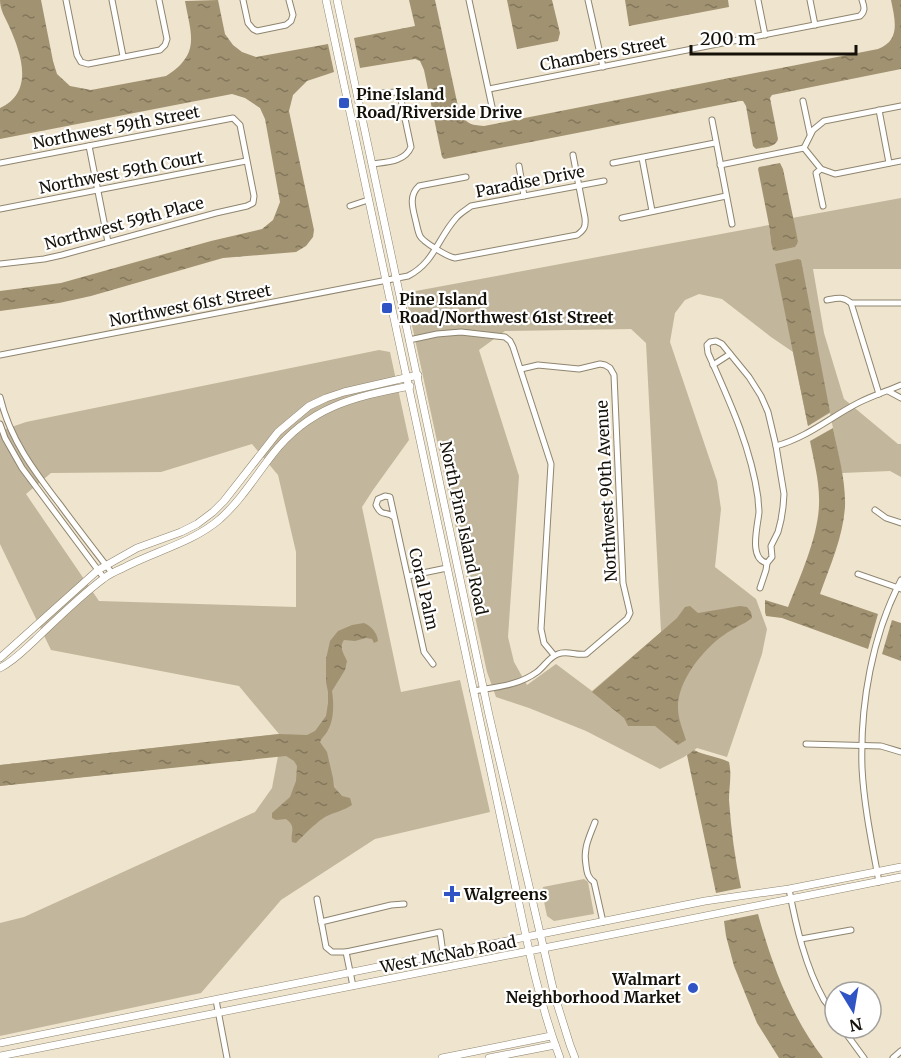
<svg xmlns="http://www.w3.org/2000/svg" width="901" height="1058" viewBox="0 0 901 1058" font-family="Merriweather,serif">
<defs>
<pattern id="water-ripples" width="26" height="14" patternUnits="userSpaceOnUse" patternTransform="scale(1.5)"><rect width="26" height="14" fill="#a19271"/><path d="M2 4q2-2 4 0t4 0M15 11q2-2 4 0t4 0" fill="none" stroke="#82765b"/></pattern>
</defs>
<rect width="100%" height="100%" fill="#efe4cd"/>
<g fill="#c2b69c" fill-rule="evenodd">
<path d="M901,198V269H813L824,333L844,399L898,444H901V477L890,471L842,473L830,413L808,426L793,352L771,337L722,299L699,294L685,300L675,313L670,342L717,481L721,509L715,567L756,599L767,629L762,654L727,757L697,748L684,757L660,769L586,731L529,708L496,697L487,672L405,293L769,225L771,242L798,241L792,218ZM631,329L646,343L661,632L592,691L556,664L527,685L514,662L508,637L519,476L479,350L505,331Z"/>
<path d="M379,350L390,352L409,440L373,490L362,507L401,692L460,680L490,812L375,839L281,900L201,993L0,1036V923L24,917L255,812L272,788L278,756L0,786V765L279,734L239,686L51,650L0,544V431L26,422ZM252,444L278,475L296,552V607L99,601L26,494L51,473L161,472Z"/>
<path d="M584,879L588,882L594,914L554,921L547,916L542,892L543,887Z"/>
</g>
<g fill="url(#water-ripples)">
<path d="M0,0H41L53,61L57,74L70,86L91,90L166,76C201,54 191,35 185,1L218,0L225,34L233,45L242,52L256,57L328,44L334,72L307,81L293,95L289,111L314,230L313,237L306,246L296,252L223,258L91,296L59,303L0,311V291L61,283L211,241L262,229L273,220L280,202L265,119L260,108L245,98L232,94L0,139V108C35,92 21,53 9,26C5,17 0,10 0,0Z"/>
<path d="M409,0H435L459,111C467,124 470,125 484,126L878,49C901,40 895,20 891,0H901V69L772,95L770,98L778,139C776,148 763,147 756,149L753,146L746,106L743,101H740L444,159L442,157L424,70L420,61L415,59L360,68L354,38L415,26Z"/>
<path d="M507,0H552L560,33L558,41L517,49Z"/>
<path d="M625,0H728L729,7L629,26Z"/>
<path d="M780,163L783,169L798,241L797,244L795,247L776,251L773,250L771,242L769,225L758,169L759,167Z"/>
<path d="M798,259L801,260L830,412L808,426L775,264Z"/>
<path d="M833,428C838,453 846,481 845,507C843,537 830,566 820,594L878,614L868,649L782,618L766,616L765,612V600L788,607C800,577 818,537 819,505C820,483 814,462 810,441Z"/>
<path d="M690,606L698,613L740,606L747,607L751,612L752,618C743,625 733,628 724,635C703,649 677,682 678,708C678,719 683,730 686,740L678,745L655,726H628L624,718L592,692L677,618L685,607Z"/>
<path d="M892,620L901,623V661L882,654Z"/>
<path d="M364,623C371,626 377,632 378,641L374,643L372,639L366,638L355,641L344,640C339,647 343,653 347,661L345,670L332,691C334,703 334,720 328,730C326,735 322,737 320,742L327,752L333,778L334,787L342,796L350,798L352,805C343,811 335,812 325,817C314,824 305,834 296,843L292,842C290,832 297,827 286,819L276,820L272,818V813L290,797L296,781L297,766L294,761L286,756L0,786V765L279,734L307,735L315,731L326,716L328,703V692L326,682V659L330,641L338,631L352,625Z"/>
<path d="M694,750C705,756 717,756 729,762C732,775 729,787 729,800C731,830 735,859 741,888L716,893L687,755Z"/>
<path d="M758,914C772,965 791,1016 823,1058H779L757,1023L734,966L726,936L724,921Z"/>
</g>
<g fill="none" stroke-linecap="round" stroke-linejoin="round">
<g stroke="#8f856f" stroke-width="7">
<g id="street">
<path d="M66,0L77,55L81,62L88,64L160,50L165,45L167,39L159,0"/>
<path d="M112,0L123,56"/>
<path d="M243,0L248,23L253,29L257,31L286,25L291,21L293,15L289,0"/>
<path d="M469,0L494,116"/>
<path d="M588,0L603,67"/>
<path d="M758,0L765,35"/>
<path d="M810,0L815,25"/>
<path d="M489,89L860,16C866,11 864,6 862,0"/>
<path d="M357,95L396,92L400,95L411,147C405,162 386,162 372,164"/>
<path d="M803,101L810,134"/>
<path d="M879,110L889,163"/>
<path d="M712,120L732,224"/>
<path d="M89,146L108,242"/>
<path d="M804,148L813,130L824,121L901,106"/>
<path d="M804,148L821,169L835,174L901,161"/>
<path d="M642,158L652,211"/>
<path d="M0,163L233,118L240,125L254,196L253,203L247,206L216,213L62,255L44,259L0,264"/>
<path d="M613,163L715,143"/>
<path d="M720,165L804,148"/>
<path d="M519,166L524,196"/>
<path d="M821,169L816,173L823,206"/>
<path d="M466,177L419,186C408,196 413,209 416,222C417,226 418,232 420,236C423,242 448,257 455,258L577,235C584,230 586,227 585,218L573,155"/>
<path d="M350,206L368,200"/>
<path d="M0,209L246,161"/>
<path d="M622,218L726,196"/>
<path d="M827,300C837,298 843,296 851,303H901"/>
<path d="M851,303L879,394"/>
<path d="M409,340L437,334L461,332L505,337L510,341L513,347L551,464L541,629L544,643L554,655"/>
<path d="M716,341L722,344L749,377L761,396L768,412L776,446L784,494L783,507L781,520L778,532L771,546L772,557L767,563C748,559 758,525 759,512C759,508 758,503 758,498C751,447 729,400 708,353L707,345L710,342Z"/>
<path d="M0,355L408,276C434,263 438,238 456,218C460,213 466,210 471,206L604,181"/>
<path d="M713,365L730,354"/>
<path d="M888,391L901,398"/>
<path d="M0,397C10,440 35,472 61,506C78,529 95,551 112,573"/>
<path d="M0,424L5,438L22,468L104,578"/>
<path d="M776,446C808,437 829,418 858,403C872,396 887,391 901,385"/>
<path d="M875,510L886,518L901,523"/>
<path d="M394,517C386,510 382,518 376,505L378,499L385,496L390,497L424,652L433,664"/>
<path d="M858,574L901,589"/>
<path d="M408,576L447,568"/>
<path d="M760,588L766,570L767,563"/>
<path d="M473,691C495,687 518,686 537,672C544,667 549,657 558,654C567,650 576,656 586,654L627,619L630,613L623,583L614,375L610,368L605,365L600,364L579,369L538,365L521,369"/>
<path d="M806,744L881,746L901,752"/>
<path d="M595,822C589,838 583,848 586,865C587,873 588,878 594,882L603,922"/>
<path d="M879,882C872,844 864,806 862,768C860,704 872,636 901,580"/>
<path d="M789,889C796,926 805,966 824,1000C828,1005 832,1010 835,1015"/>
<path d="M317,899L326,947L332,952H346L440,932L443,953"/>
<path d="M321,922L391,905L404,904"/>
<path d="M801,939L851,930"/>
<path d="M346,952L353,986"/>
<path d="M216,1000L227,1058"/>
<path d="M842,1028L864,1058"/>
<path d="M893,1058L901,1051"/>
</g>
</g>
<g stroke="#8f856f" stroke-width="8">
<g id="secondary">
<path d="M326,0L524,927C533,971 544,1016 560,1058"/>
<path d="M337,0L489,715L555,997L570,1045L575,1058"/>
<path d="M0,658L98,570L137,548L181,532L197,524L213,512L224,501L278,432L309,406L326,398L344,392L418,375"/>
<path d="M0,668C14,661 24,650 35,640C57,619 79,597 103,579C109,574 116,571 123,568C155,551 192,543 220,519C241,500 255,477 272,455C309,407 353,397 410,386"/>
<path d="M0,1043L705,901L789,889L901,867"/>
<path d="M0,1056L901,877"/>
<path d="M442,1058L551,1036"/>
<path d="M489,1058L555,1045"/>
</g>
</g>
<use href="#street" stroke="#fff" stroke-width="5"/>
<use href="#secondary" stroke="#fff" stroke-width="7"/>
</g>
<g fill="#3154c4" stroke="#fff" stroke-width="2">
<rect x="338" y="97" width="12" height="12" rx="3"/>
<rect x="381" y="302" width="12" height="12" rx="3"/>
<path d="M449 885h6v6h6v6h-6v6h-6v-6h-6v-6h6z"/>
<circle cx="693" cy="988" r="6"/>
</g>
<g text-anchor="middle" stroke-width="4.5" stroke-linejoin="round" paint-order="stroke">
<g font-size="16" fill="#151109" stroke="#fff">
<text transform="translate(603 53) rotate(-11)" y="6">Chambers Street</text>
<text transform="translate(116 127) rotate(-11)" y="6">Northwest 59th Street</text>
<text transform="translate(121 172) rotate(-11)" y="6">Northwest 59th Court</text>
<text transform="translate(530 181) rotate(-11)" y="6">Paradise Drive</text>
<text transform="translate(124 223) rotate(-15)" y="6">Northwest 59th Place</text>
<text transform="translate(190 305) rotate(-11)" y="6">Northwest 61st Street</text>
<text transform="translate(606 491) rotate(-93)" y="6">Northwest 90th Avenue</text>
<text transform="translate(464 528) rotate(78)" y="6">North Pine Island Road</text>
<text transform="translate(424 589) rotate(77)" y="6">Coral Palm</text>
<text transform="translate(448 954) rotate(-11)" y="6">West McNab Road</text>
</g>
<g font-size="16" font-weight="bold" fill="#151109" stroke="#fff" text-anchor="start">
<text x="356" y="100">Pine Island<tspan x="356" dy="18">Road/Riverside Drive</tspan></text>
<text x="399" y="305">Pine Island<tspan x="399" dy="18">Road/Northwest 61st Street</tspan></text>
<text x="464" y="900">Walgreens</text>
<text x="681" y="985" text-anchor="end">Walmart<tspan x="681" dy="18">Neighborhood Market</tspan></text>
</g>
</g>
<g transform="translate(853 1010) rotate(169)"><circle r="28" fill="#ffffff" stroke="#a1a09d" stroke-width="1.5"/>
<path d="M0-4.5L10 22L0 15L-10 22Z" fill="#3154c4"/>
<text y="-9" font-size="16" font-weight="bold" text-anchor="middle" fill="#151109">N</text>
</g>
<path d="M691 45v9h165v-9" fill="none" stroke="#151109" stroke-width="3"/>
<text x="700" y="45" font-size="18" fill="#151109" stroke="#ffffff" stroke-width="4.5" paint-order="stroke">200 m</text>
</svg>
